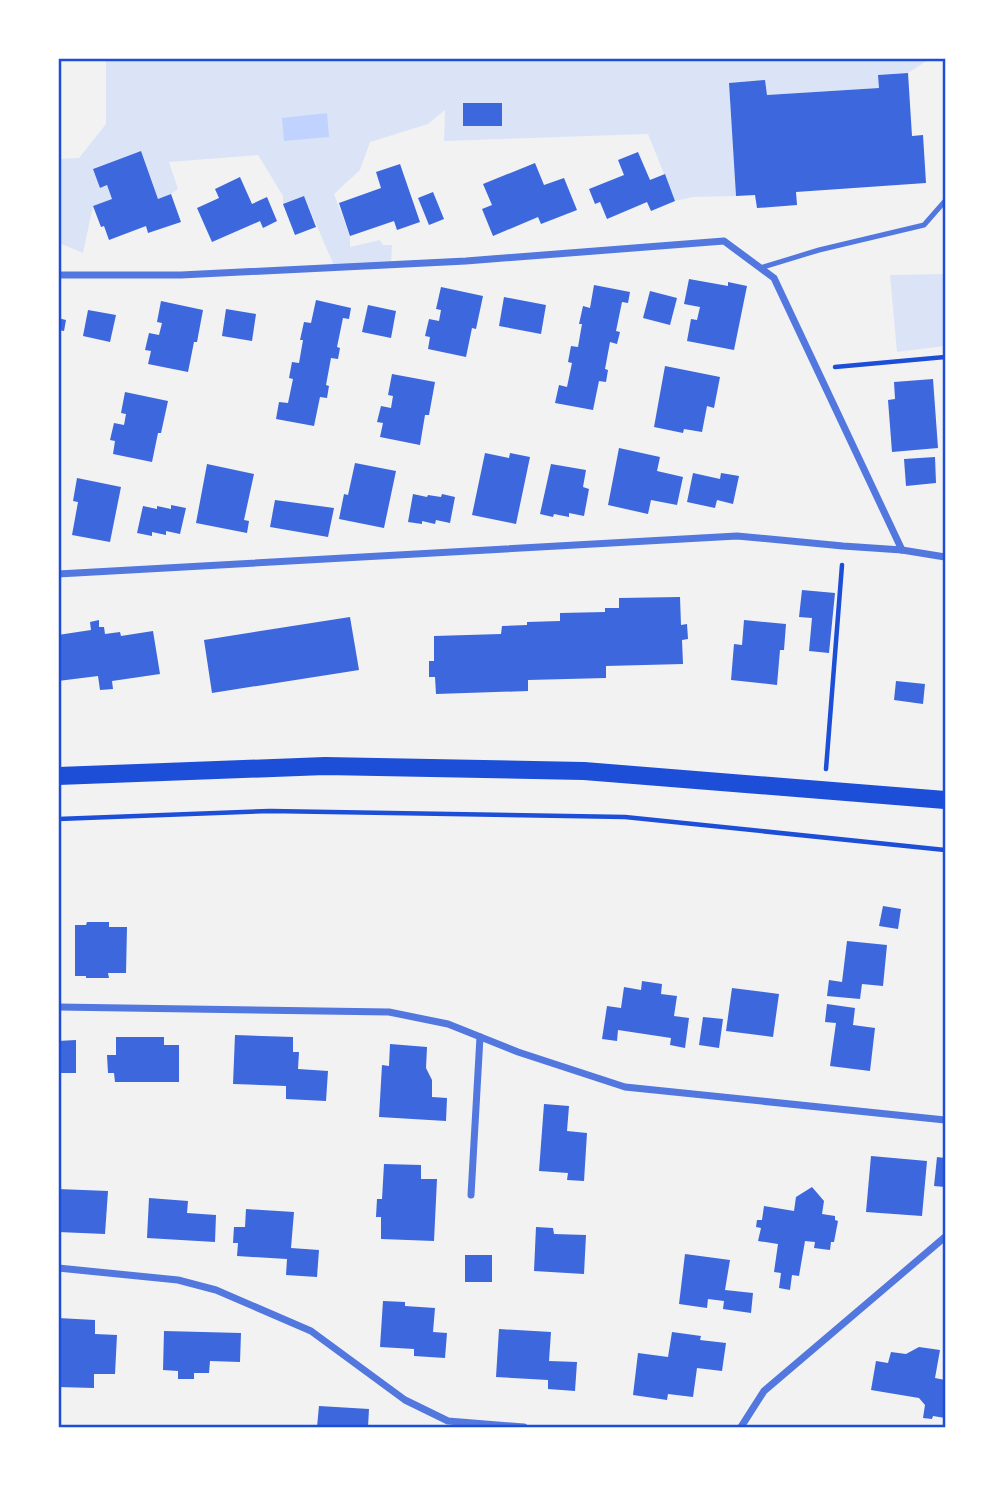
<svg xmlns="http://www.w3.org/2000/svg" width="1003" height="1485" viewBox="0 0 1003 1485" font-family="'PT Sans Narrow',sans-serif">
<rect width="100%" height="100%" fill="#f2f2f2"/>
<g fill="#dbe4f7">
<path d="M106,58H931L908,73L879,75V88L767,95L765,80L729,83L736,196L693,197L675,201L648,134L444,141L445,110L428,124L370,142L360,170L334,194L350,236V247L380,240L383,245H392L391,265L335,268L304,196L283,204V196L258,155L169,162L178,189L171,194L158,199L141,151L94,168L100,188L107,185L112,199L93,206L83,253L59,243L58,159L79,158L106,124Z"/>
<path d="M945,274V346L897,352L890,275Z"/>
</g>
<path fill="#bfd3fe" d="M327,113L329,137L284,141L282,118Z"/>
<g fill="#3d67dc">
<path d="M908,73L912,136L923,135L926,183L796,192L797,205L757,208L755,195L736,196L729,83L765,80L767,95L879,88L878,75Z"/>
<rect x="463" y="103" width="39" height="23"/>
<path d="M141,151L158,199L171,194L181,222L148,233L146,226L109,240L104,226L101,227L93,206L112,199L107,185L100,188L93,169Z"/>
<path d="M638,152L650,180L665,174L675,201L651,211L647,202L607,219L600,202L595,204L589,189L624,175L618,160Z"/>
<path d="M535,163L544,185L564,178L577,210L541,224L538,217L493,236L482,209L492,205L483,184Z"/>
<path d="M400,164L420,222L397,230L394,221L350,236L339,203L381,188L376,172Z"/>
<path d="M240,177L252,204L267,197L277,221L263,228L260,221L212,242L197,208L219,198L215,189Z"/>
<path d="M433,192L444,219L429,225L418,198Z"/>
<path d="M304,196L316,227L295,235L283,204Z"/>
<path d="M689,279L728,286V282L747,286L734,350L687,341L691,319L697,320L700,307L684,304Z"/>
<path d="M594,285L630,292L628,303L622,302L616,331L620,332L617,344L610,342L605,369L608,370L606,382L599,381L593,410L555,403L559,385L567,387L572,363L568,362L571,346L578,347L582,324H579L583,306L590,308Z"/>
<path d="M441,287L483,296L476,329L472,328L466,357L428,349L430,337L425,336L429,319L439,321L441,310L436,309Z"/>
<path d="M650,291L677,298L670,325L643,318Z"/>
<path d="M504,297L546,305L541,334L499,326Z"/>
<path d="M316,300L351,308L349,319L343,318L337,347L340,348L338,359L331,358L326,385L329,386L327,398L320,397L314,426L276,419L279,402L288,403L293,379L289,378L292,362L299,363L303,340H300L304,322L311,323Z"/>
<path d="M161,301L203,310L197,342H194L188,372L148,364L151,351L145,350L149,333L159,335L162,323L157,322Z"/>
<path d="M368,305L396,311L391,338L362,332Z"/>
<path d="M226,309L256,314L252,341L222,336Z"/>
<path d="M88,310L116,315L110,342L83,336Z"/>
<path d="M58,318L66,320L64,331L58,330Z"/>
<path d="M665,366L720,377L714,408L707,406L702,432L684,429L683,433L654,427Z"/>
<path d="M392,374L435,382L429,415H425L420,445L380,437L383,423L377,422L381,406L391,408L393,396L388,395Z"/>
<path d="M933,379L938,448L892,452L888,400L895,399L894,382Z"/>
<path d="M125,392L168,401L161,433H158L152,462L113,454L115,441L110,440L114,423L124,425L126,414L121,413Z"/>
<path d="M619,448L660,457L657,471L683,477L677,505L651,500L648,514L608,505Z"/>
<path d="M485,453L509,458L510,453L530,457L516,524L472,515Z"/>
<path d="M935,457L936,483L906,486L904,459Z"/>
<path d="M355,463L396,471L384,528L339,519L344,494L348,495Z"/>
<path d="M207,464L254,474L244,520L249,521L247,533L196,523Z"/>
<path d="M551,464L586,470L583,487L589,489L584,516L569,513V517L554,514L553,517L540,514Z"/>
<path d="M693,473L720,479L721,473L739,476L733,504L717,500L715,508L687,502Z"/>
<path d="M77,478L121,487L110,542L72,535L78,502L73,501Z"/>
<path d="M413,494L427,497L428,495L441,497L442,494L455,497L450,523L436,520L435,524L422,521V524L408,522Z"/>
<path d="M275,500L334,508L328,537L270,527Z"/>
<path d="M171,505L186,508L180,534L166,531V535L152,532V536L137,533L143,506L157,509V506L171,509Z"/>
<path d="M802,590L835,593L829,653L809,651L812,618L799,617Z"/>
<path d="M680,597L681,625L687,624L688,639L682,640L683,664L606,666V678L528,680V691L436,694L435,677H429V661H434V636L501,634L502,626L527,625V622L560,621V613L605,612V608H619V598Z"/>
<path d="M350,617L359,670L212,693L204,640Z"/>
<path d="M99,620V627H104L105,634L120,632L121,636L153,631L160,674L112,681L113,689L100,690L98,676L58,681V635L91,630L90,622Z"/>
<path d="M744,620L786,624L784,650H780L777,685L731,680L734,644L742,645Z"/>
<path d="M896,681L925,684L923,704L894,700Z"/>
<path d="M883,906L901,909L898,929L879,926Z"/>
<path d="M87,922H109V927H127L126,973H108L109,978H86V976H75V925H86Z"/>
<path d="M847,941L887,945L883,986L862,984L860,999L827,996L829,980L842,982Z"/>
<path d="M642,981L662,984L661,994L677,996L674,1016L689,1018L685,1048L670,1045L671,1038L618,1030L617,1041L602,1039L607,1006L621,1008L624,987L641,990Z"/>
<path d="M732,988L779,994L773,1037L726,1031Z"/>
<path d="M827,1004L855,1008L853,1025L875,1028L870,1071L830,1066L836,1023L825,1022Z"/>
<path d="M703,1017L723,1019L719,1048L699,1045Z"/>
<path d="M235,1035L293,1037V1052H299L298,1069L328,1071L326,1101L286,1099V1086L233,1084Z"/>
<path d="M116,1037H164V1045H179V1082H115L114,1073H108L107,1055H116Z"/>
<path d="M76,1040V1073H58V1041Z"/>
<path d="M390,1044L427,1047L426,1068L432,1080V1097L447,1098L446,1121L379,1117L382,1065L389,1066Z"/>
<path d="M544,1104L569,1106L567,1131L587,1133L584,1181L567,1180L568,1173L539,1171Z"/>
<path d="M871,1156L927,1161L922,1216L866,1212Z"/>
<path d="M937,1157L945,1158V1187L934,1186Z"/>
<path d="M384,1164L421,1165V1179H437L434,1241L381,1239V1217H376L377,1199H382Z"/>
<path d="M812,1187L824,1201L822,1214L835,1216V1220L838,1221L834,1242H831L830,1250L814,1248L815,1242L805,1241L799,1276L792,1275L790,1290L779,1288L781,1273L774,1272L778,1244L758,1241L761,1228L756,1227L757,1220H762L764,1206L794,1211L796,1197Z"/>
<path d="M58,1189L108,1191L105,1234L58,1232Z"/>
<path d="M149,1198L188,1201L187,1213L216,1215L215,1242L147,1238Z"/>
<path d="M246,1209L294,1212L291,1248L319,1250L317,1277L286,1275L287,1259L237,1256L238,1243H233L234,1227H245Z"/>
<path d="M536,1227L553,1228L554,1234L586,1235L584,1274L534,1271Z"/>
<path d="M685,1254L730,1260L725,1290L753,1293L751,1313L723,1309L724,1301L708,1299L707,1308L679,1304Z"/>
<rect x="465" y="1255" width="27" height="27"/>
<path d="M383,1301L405,1302V1306L435,1308L433,1332L447,1333L445,1358L414,1356V1349L380,1347Z"/>
<path d="M58,1318L95,1320V1334L117,1335L115,1374H94V1388L58,1387Z"/>
<path d="M499,1329L551,1332L549,1361L577,1362L575,1391L548,1389V1380L496,1377Z"/>
<path d="M164,1331L241,1333L240,1362L210,1361L209,1373H194V1379H178V1371L163,1370Z"/>
<path d="M672,1332L701,1336L700,1340L726,1343L722,1371L697,1368L693,1397L668,1394L667,1400L633,1395L638,1353L668,1357Z"/>
<path d="M919,1347L940,1350L935,1378L945,1380V1418L933,1416L932,1419L923,1418L925,1405L919,1398L871,1390L876,1361L888,1363L891,1352L906,1354Z"/>
<path d="M319,1406L369,1409L368,1427H317Z"/>
</g>
<g fill="none" stroke-linecap="round" stroke-linejoin="round">
<g stroke="#1d4ed8" stroke-width="4.5">
<path d="M835,367L945,357"/>
<path d="M826,769L842,565"/>
<path d="M58,819L270,811L625,817L945,850"/>
</g>
<path stroke="#5277de" stroke-width="5" d="M760,268L819,250L924,225L945,201"/>
<g stroke="#5277de" stroke-width="7">
<path d="M58,275H181L466,261L724,241L774,278L902,550"/>
<path d="M58,574L737,536L843,546L902,550L945,557"/>
<path d="M58,1007L389,1012L448,1024L518,1052L625,1087L945,1120"/>
<path d="M471,1195L480,1037"/>
<path d="M58,1268L178,1280L216,1290L311,1331L405,1400L448,1421L524,1427"/>
<path d="M741,1427L764,1391L945,1237"/>
</g>
<path stroke="#1d4ed8" stroke-width="18" d="M58,776L325,766L584,771L945,800"/>
</g>
<rect width="1003" height="1485" fill="none" stroke="#ffffff" stroke-width="119"/>
<rect x="60" y="60" width="884" height="1366" fill="none" stroke="#1d4ed8" stroke-width="2.5"/>
</svg>
